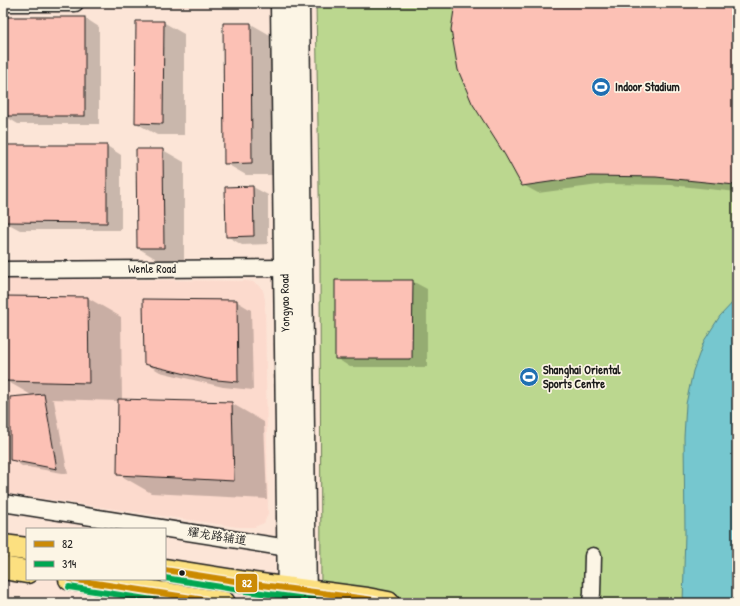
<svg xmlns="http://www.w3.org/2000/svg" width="740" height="606" viewBox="0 0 740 606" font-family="'Patrick Hand','LXGW WenKai TC',sans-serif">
<rect width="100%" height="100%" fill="#fce5d7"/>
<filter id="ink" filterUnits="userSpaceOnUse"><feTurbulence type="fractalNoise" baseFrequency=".025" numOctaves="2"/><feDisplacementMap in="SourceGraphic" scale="8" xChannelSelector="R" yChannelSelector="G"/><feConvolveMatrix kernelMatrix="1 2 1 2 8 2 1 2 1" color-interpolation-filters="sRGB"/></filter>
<g filter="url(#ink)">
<path fill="#fcdacd" d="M3,278L247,281L253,282L258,285L263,290L265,300L268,514L264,523L254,527H238L3,493Z"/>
<path fill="#bbd78f" stroke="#6c7a56" d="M316,3H737V603H321L320,249Z"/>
<path fill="#76c7cf" stroke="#528387" d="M737,298V603H683L685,533L684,437L686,404L693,371L704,341L720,316Z"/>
<g fill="#0003">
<path d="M456,3H737V192L671,185L606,184L538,193L523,185Z"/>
<path d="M85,18L99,27V124H18L3,115Z"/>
<path d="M163,22L184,34V135H157L136,123Z"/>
<path d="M251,24L272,36L273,175H246L225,163Z"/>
<path d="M107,146L121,155V230H20L5,222Z"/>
<path d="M163,150L184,162V260H158L138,248Z"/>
<path d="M253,187L268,195V244L242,245L227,236Z"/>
<path d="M412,281L427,289V367H350L336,358Z"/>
<path d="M3,297L88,298L121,317L122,400L231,403L264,422L267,499L151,493L118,474L119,401L51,399L54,401L68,474L22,466L11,459L33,396L5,380Z"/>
<path d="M236,301L251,310L253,390L223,387L160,372L145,363Z"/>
</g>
<g fill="#fcc1b5" stroke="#1c1c1c">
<path d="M455,3H737V183L735,185L656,177L591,176L522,186L505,155L472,103L458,70L451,30Z"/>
<rect x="3" y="17" width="82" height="99"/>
<path d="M136,21H164L163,124L135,123Z"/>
<path d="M223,23H251L252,163L224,164Z"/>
<path d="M5,145H107V223L4,222Z"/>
<path d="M136,149H163L164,248H137Z"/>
<path d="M253,186L254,236L226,237L225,187Z"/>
<path d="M335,280H413L412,359H335Z"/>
<path d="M3,296L88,297L89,383L4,381L3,342Z"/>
<path d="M143,299L237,300L238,382L207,379L144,364Z"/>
<path d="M44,394L57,469L10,460V397Z"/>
<path d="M118,399L232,402L234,481L117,475Z"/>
</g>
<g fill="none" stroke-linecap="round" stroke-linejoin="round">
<g stroke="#1c1c1c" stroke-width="19">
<g id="street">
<path d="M3,3H75"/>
<path d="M3,270L295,268"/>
<path d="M3,503L288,548"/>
<path d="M591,603L592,593L593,556"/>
</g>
</g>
<g stroke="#1c1c1c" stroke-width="25">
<g id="secondary">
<path d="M282,3L289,603"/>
<path d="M298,3L305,603"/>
</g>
</g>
<g stroke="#1c1c1c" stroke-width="25">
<g id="primary">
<path d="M3,546L27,549"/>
<path d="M3,568L27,572"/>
<path d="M165,570L247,583L367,599L388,603"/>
<path d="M70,579L224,603"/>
</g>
</g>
<use href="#street" stroke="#fcf5e5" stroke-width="16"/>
<use href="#secondary" stroke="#fcf5e5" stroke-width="22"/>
<use href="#primary" stroke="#fce080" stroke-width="22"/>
<g stroke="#fcf5e5" stroke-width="9">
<g id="bus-1">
<path d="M165,570L247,583L367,599L388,603"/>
<path d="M70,579L205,600"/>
</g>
</g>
<g stroke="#fcf5e5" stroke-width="9">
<g id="bus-2">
<path d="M165,578L246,591L336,603"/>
<path d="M69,587L172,603"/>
</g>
</g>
<use href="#bus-1" stroke="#cb8a06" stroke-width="6"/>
<use href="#bus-2" stroke="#00a651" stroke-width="6"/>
</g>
</g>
<defs>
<g id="stadium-disc" transform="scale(1)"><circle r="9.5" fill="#1f6fb2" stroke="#fcf5e5"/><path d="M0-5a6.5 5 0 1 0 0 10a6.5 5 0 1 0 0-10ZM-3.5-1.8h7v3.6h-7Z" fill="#fff"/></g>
</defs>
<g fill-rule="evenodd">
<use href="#stadium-disc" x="601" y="87"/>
<use href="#stadium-disc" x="529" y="377"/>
</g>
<circle fill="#1c1c1c" stroke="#fcf5e5" stroke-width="1.5" cx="182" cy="573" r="3.5"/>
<g text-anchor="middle" stroke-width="3.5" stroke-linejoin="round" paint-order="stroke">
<g font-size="12" font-weight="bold" fill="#1c1c1c" stroke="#fcf5e5" text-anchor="start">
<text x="615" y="91">Indoor Stadium</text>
<text x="543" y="374">Shanghai Oriental<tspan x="543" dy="14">Sports Centre</tspan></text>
</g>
<g font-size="12" fill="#1c1c1c" stroke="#fcf5e5">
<text x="152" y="273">Wenle Road</text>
<text transform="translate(285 303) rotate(-91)" y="4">Yongyao Road</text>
<text transform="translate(217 536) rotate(9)" y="4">耀龙路辅道</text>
</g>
</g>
<rect stroke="#fcf5e5" stroke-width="1.5" x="235" y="573" width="23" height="20" rx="4" fill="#cb8a06"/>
<g font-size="11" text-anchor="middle" font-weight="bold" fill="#fff">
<text x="247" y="587">82</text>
</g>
<rect width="740" height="606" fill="none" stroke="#fcf5e5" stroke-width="16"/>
<rect x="8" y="8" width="724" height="590" fill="none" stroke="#1c1c1c" stroke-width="1.5" filter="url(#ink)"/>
<rect x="26" y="528" width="140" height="52" fill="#fcf5e5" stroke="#a29e95"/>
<rect x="34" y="541" width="20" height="6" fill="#cb8a06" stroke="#a29e95"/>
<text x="62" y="548" font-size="12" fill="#1c1c1c">82</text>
<rect x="34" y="561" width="20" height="6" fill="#00a651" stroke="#a29e95"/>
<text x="62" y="568" font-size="12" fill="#1c1c1c">314</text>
</svg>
